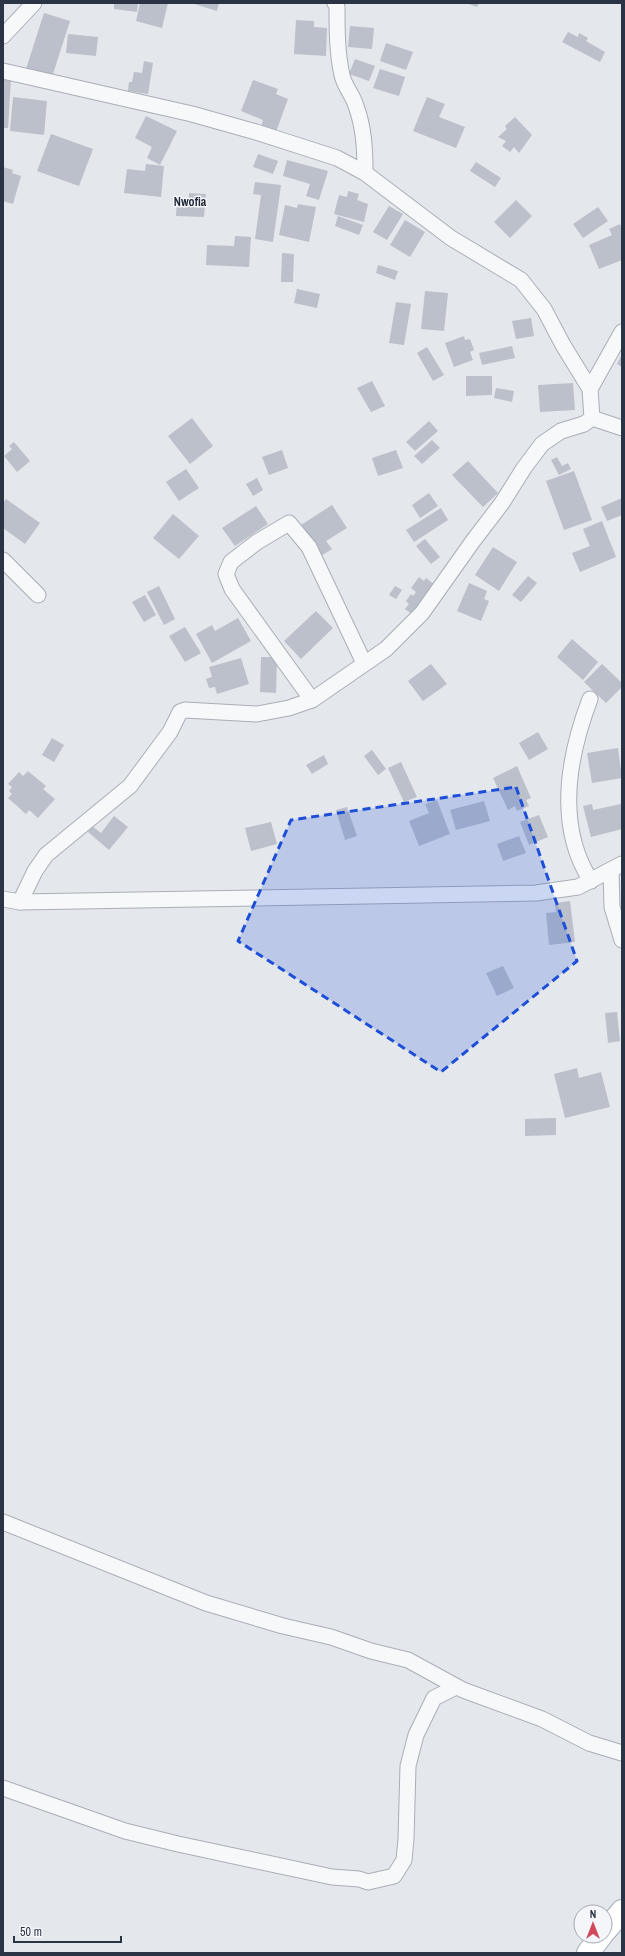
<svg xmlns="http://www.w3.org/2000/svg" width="625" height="1956" viewBox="0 0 625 1956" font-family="'Archivo Narrow',sans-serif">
<rect width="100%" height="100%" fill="#e4e7ec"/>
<g fill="#bbc0ca">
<path d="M114,3H138L137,12L114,9Z"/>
<path d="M140,3H168L162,28L136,21Z"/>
<path d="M191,3H219L217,11Z"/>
<path d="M466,3H479L477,7Z"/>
<path d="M44,13L70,21L52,77L26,69Z"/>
<path d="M296,20L314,21V27L327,28L326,56L294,54Z"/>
<path d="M350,26L374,28L372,49L348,47Z"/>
<path d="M568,32L578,37L579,33L588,38L586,41L605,52L600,62L562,42Z"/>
<path d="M68,34L98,37L96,56L66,53Z"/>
<path d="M386,43L413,52L406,70L380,61Z"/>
<path d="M355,59L375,66L369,81L349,74Z"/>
<path d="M144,61L153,63L148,94L128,91L129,82H132L134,72L142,73Z"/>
<path d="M380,69L405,77L399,96L373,88Z"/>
<path d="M3,78L11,79L8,128H3Z"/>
<path d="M253,80L278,89L276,94L288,99L276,132L261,127L263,120L241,111Z"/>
<path d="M13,97L47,101L44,135L10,131Z"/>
<path d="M427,97L445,104L439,117L465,127L456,148L413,131Z"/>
<path d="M146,116L177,131L160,165L147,158L152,147L135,138Z"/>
<path d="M515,117L532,135L519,153L514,147L510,152L502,146L506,141L498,137L507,129L505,126Z"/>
<path d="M51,134L93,149L79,186L37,171Z"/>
<path d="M258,154L278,161L273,174L253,167Z"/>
<path d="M287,160L328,171L319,200L306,196L310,184L283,176Z"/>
<path d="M476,162L501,178L495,187L470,171Z"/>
<path d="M146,164L164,166L161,197L124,193L127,169L145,171Z"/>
<path d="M3,167L13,170L12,173L21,176L13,204L3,201Z"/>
<path d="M255,182L281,185L273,242L255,239L261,195L253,194Z"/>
<path d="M348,191L359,194L357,200L368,204L364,222L334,214L339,195L347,197Z"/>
<path d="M189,193L206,194L204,217L176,216L177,200H189Z"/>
<path d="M516,200L532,216L510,238L494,222Z"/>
<path d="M298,204L316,207L309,242L279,235L285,205L297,208Z"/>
<path d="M389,206L403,214L387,240L373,232Z"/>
<path d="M598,207L608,221L583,238L573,224Z"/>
<path d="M338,216L363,225L359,235L335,226Z"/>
<path d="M405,220L425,232L410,257L390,245Z"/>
<path d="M620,224L622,230V260L599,269L589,245L612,235L609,229Z"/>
<path d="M235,236L251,237L249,267L206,265L207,245L234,246Z"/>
<path d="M282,253L294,254L293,282H281Z"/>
<path d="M378,265L398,271L395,280L376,273Z"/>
<path d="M297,289L320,294L317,308L294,303Z"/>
<path d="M425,291L448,293L444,331L421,329Z"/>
<path d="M396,302L411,304L404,345L389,343Z"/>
<path d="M531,318L534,336L516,339L512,321Z"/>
<path d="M464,336L465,340L470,339L474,350L470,352L473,360L454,367L445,343Z"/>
<path d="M512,346L515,358L482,365L479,353Z"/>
<path d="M427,347L444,375L433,381L417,353Z"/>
<path d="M622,354V367L617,364Z"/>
<path d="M466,376H492V395L466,396Z"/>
<path d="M372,381L385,406L371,412L357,388Z"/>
<path d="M573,383L575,410L540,412L538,385Z"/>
<path d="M496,388L514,391L512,402L494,398Z"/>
<path d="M192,418L213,446L190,464L168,436Z"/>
<path d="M429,421L438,431L415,451L406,442Z"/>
<path d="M432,440L440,448L422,464L414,456Z"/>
<path d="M14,442L30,461L17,472L4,456L12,449L9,446Z"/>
<path d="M282,450L288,468L269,475L262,457Z"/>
<path d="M396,450L403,468L378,476L372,458Z"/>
<path d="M557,457L562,466L568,463L571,469L559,475L551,460Z"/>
<path d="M468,461L498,493L483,507L452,475Z"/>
<path d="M186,469L199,488L179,501L166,482Z"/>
<path d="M574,471L592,520L564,530L546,481Z"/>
<path d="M257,478L263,490L253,496L246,484Z"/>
<path d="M429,493L438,506L420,518L412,505Z"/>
<path d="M622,498V515L607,521L601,507Z"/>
<path d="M6,499L40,523L25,544L3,528V503Z"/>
<path d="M332,505L347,528L326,541L332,549L321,556L301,525Z"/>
<path d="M256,506L268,524L235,546L222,528Z"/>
<path d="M441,508L448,520L414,542L406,530Z"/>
<path d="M173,514L199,536L179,559L153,538Z"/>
<path d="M602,521L616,557L580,572L572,553L590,546L583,529Z"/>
<path d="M425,539L440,557L431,564L416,546Z"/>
<path d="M493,547L517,562L499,591L475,575Z"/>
<path d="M528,576L537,583L521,602L512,595Z"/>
<path d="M419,577L424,581L426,578L435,585L412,614L405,609L409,604L406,601L411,594L413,596L416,592L411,588Z"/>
<path d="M469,583L487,591L484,599L489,601L481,621L457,611Z"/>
<path d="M159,586L175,619L164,625L147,592Z"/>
<path d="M395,586L402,590L396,599L389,595Z"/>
<path d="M145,595L156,615L144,622L132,602Z"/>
<path d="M316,611L333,628L301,659L284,641Z"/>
<path d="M238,618L251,641L212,663L196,634L212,625L215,631Z"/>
<path d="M185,627L201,653L185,662L169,636Z"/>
<path d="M572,639L598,662L583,680L557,657Z"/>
<path d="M261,657H277L276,693L260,692Z"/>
<path d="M241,658L249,684L217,694L215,687L209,688L206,679L212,677L209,667Z"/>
<path d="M431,664L447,684L423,701L408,681Z"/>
<path d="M602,664L622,683V687L606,703L584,682Z"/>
<path d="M538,732L548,749L529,760L519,743Z"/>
<path d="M52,738L64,745L54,762L42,755Z"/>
<path d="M618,748L622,778L592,783L587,753Z"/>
<path d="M372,750L386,769L378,775L364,756Z"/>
<path d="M324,755L328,764L312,774L306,765Z"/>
<path d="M401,762L417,797L404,802L388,768Z"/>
<path d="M517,766L531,798L526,800L529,806L517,811L515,806L508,810L493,778Z"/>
<path d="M28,771L46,786L43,789L55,799L38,818L29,810L26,814L8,798L12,794L9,791L12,787L8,784L19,772L23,776Z"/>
<path d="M437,800L450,834L419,846L409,821L429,813L425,804Z"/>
<path d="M484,801L490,821L456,830L450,810Z"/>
<path d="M592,804L593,810L621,804L622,829L591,837L583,806Z"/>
<path d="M347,807L357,836L345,840L336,810Z"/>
<path d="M539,815L548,837L529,845L520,822Z"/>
<path d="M114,816L128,827L109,850L88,832L92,826L101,833Z"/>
<path d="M271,822L277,844L251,851L245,828Z"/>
<path d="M519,836L526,853L503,861L497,844Z"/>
<path d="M570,901L575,942L549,945L546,913L556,912L555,903Z"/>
<path d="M503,966L514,988L497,996L486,973Z"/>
<path d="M617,1012L620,1041L608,1043L605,1013Z"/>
<path d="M577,1068L579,1078L601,1072L610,1107L565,1118L554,1074Z"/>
<path d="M556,1118V1135L525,1136V1119Z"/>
</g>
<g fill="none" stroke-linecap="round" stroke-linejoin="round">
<g stroke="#a9aeb7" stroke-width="17">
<g id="street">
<path d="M335,3L337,7C337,30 337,53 342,75C344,86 353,95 356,106C364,128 365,149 365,173"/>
<path d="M3,36L34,3"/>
<path d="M3,71L192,114L256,132L337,158L365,173L451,238L521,280L544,309L563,345L590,389"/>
<path d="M592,418L622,428"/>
<path d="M3,560L38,595"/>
<path d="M590,699C568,757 555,825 591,881"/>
<path d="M312,700L232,589L226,574L231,562L257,542L289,523L309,547L364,663"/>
<path d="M611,871L612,907L622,940"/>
<path d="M3,899L20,902L536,893L578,887L622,864"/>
<path d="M20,902L35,871L46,855L130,786L170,732L180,712L185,710L257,714L289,708L312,700L386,649L422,613L473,541L502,503L524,468L542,444L561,431L584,424L592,418L590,389L622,332"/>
<path d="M3,1522L206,1603L283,1626L331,1637L371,1651L408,1660L463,1690L542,1719L589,1743L622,1753"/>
<path d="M3,1788L125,1831L178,1844L332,1877L359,1879L368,1882L394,1876L404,1860L406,1839L408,1766L416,1735L434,1698L456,1687"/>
</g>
</g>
<g stroke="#a3abb8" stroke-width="24">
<g id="primary">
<path d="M605,1931L622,1911"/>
<path d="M588,1953L601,1936"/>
</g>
</g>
<use href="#street" stroke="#f7f8fa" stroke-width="15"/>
<use href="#primary" stroke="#fff" stroke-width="22"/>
</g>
<path fill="#1d4ed8" fill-opacity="0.2" stroke="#1d4ed8" stroke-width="3" stroke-dasharray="8 5" stroke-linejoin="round" d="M516,787L577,961L441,1072L238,941L291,820Z"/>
<g text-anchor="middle" stroke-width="3" stroke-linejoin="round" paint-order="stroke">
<g font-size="12" font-weight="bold" fill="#1d2536" stroke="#f4f6f9">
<text x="190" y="206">Nwofia</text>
</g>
</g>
<rect width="625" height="1956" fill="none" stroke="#2b3445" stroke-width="8"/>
<g transform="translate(593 1924)"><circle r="19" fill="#f4f6f9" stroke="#a4a8b1"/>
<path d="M0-3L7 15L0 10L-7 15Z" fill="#d1495b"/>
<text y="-6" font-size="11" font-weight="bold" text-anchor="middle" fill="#2b3445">N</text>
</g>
<path d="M14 1936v6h107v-6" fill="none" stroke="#2b3445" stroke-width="2"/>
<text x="20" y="1936" font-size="12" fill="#2b3445" stroke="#f4f6f9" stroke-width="3" paint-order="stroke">50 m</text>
</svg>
